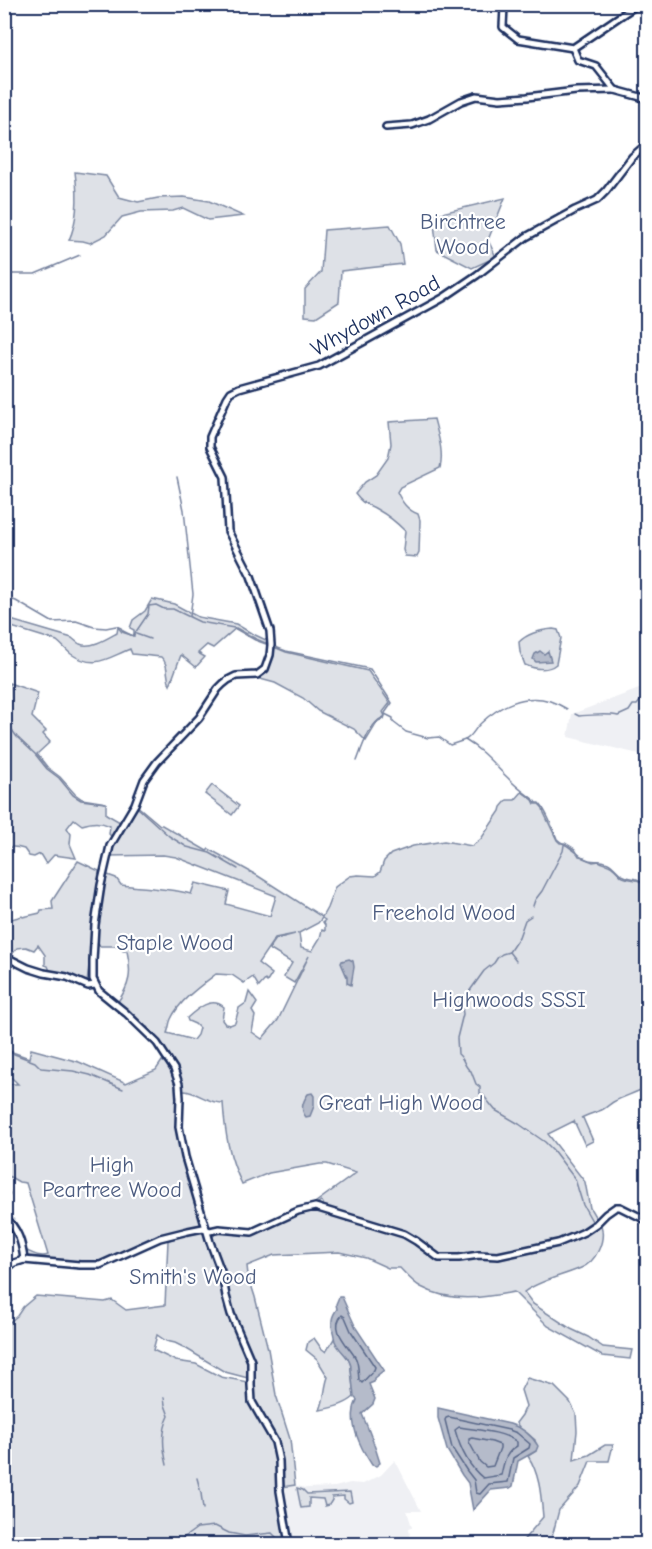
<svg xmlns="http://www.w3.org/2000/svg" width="652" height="1549" viewBox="0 0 652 1549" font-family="'Comic Neue',sans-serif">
<rect width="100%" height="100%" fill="#fff"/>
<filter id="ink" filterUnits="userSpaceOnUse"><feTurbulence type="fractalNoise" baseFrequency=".0167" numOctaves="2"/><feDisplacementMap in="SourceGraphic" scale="12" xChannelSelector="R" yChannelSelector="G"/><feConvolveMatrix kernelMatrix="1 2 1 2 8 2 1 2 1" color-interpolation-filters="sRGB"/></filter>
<g filter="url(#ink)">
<g fill="#eff0f4">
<path d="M647,686V756L568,737L572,714Z"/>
<path d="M395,1460L421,1511H407L412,1527L409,1528L411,1544H290L282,1487L295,1485L305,1488L335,1487L350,1483L363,1484L381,1475Z"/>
</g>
<g fill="#dee1e7" stroke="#7c88a2" stroke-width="1.5" fill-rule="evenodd">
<path d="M75,172L106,176L119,197L138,202L158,198L184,197L209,201L243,216L208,220L183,208L173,211L141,212L122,217L106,235L90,243L83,241L69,240C78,220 78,194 75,172Z"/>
<path d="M505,198L488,240L496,257L472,268L437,250L433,215Z"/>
<path d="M390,225L400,244L403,264L341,271L339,302L316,317L305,316V289L321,272L324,230Z"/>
<path d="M434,419C438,435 444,452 440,468L400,487L397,492C402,502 407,510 418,514L420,520L419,553L417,557L405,556L403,550L405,531C397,523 389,516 378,510C367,503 364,506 355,494L365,482L376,475L388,458L391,444L389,422Z"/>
<path d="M152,599L174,604L198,617L236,624L251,633L268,641V644L256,639L236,628L213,648L207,645L198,653L205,657L196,667L181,655L170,685C166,676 169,664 161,657L132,654L130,649C107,658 95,670 71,654C66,650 62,645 57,641L5,625L4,618L72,638C72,638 79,644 80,644C91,649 108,638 117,633L118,627L122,632L134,636V630L130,628L133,620L145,611Z"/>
<path d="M553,629L558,630L561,638L556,664C548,671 535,669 525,665L520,652L519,642C527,634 541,630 553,629Z"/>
<path d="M274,647L286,652L368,671L390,703L383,712L385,716L384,719L378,721L366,741L354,729L318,711L303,698L275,683L260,679V675L269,665Z"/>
<path d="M9,683L38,693L32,717L46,731L43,734L50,742L37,754L48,768L60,777L75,794L82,799L106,803V814L120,822L112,837L109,834L110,826C100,821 92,822 82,825L74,819L67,828L71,834L70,844L76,858L54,855L46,864L40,854L34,857L29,856L24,849C18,847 11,845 5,849L4,713L8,704Z"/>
<path d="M212,785L239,806L232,815L205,794Z"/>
<path d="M522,792L533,800L535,804H539L543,808L544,813L557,840L560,843H565L575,849L579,856L584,857L583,858L593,862L599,861C604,864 608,864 612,867C616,869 619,875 623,877C634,882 640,876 647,889V1087C637,1092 626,1096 615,1101C610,1103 606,1109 599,1111C593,1113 587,1115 581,1118H583L593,1141L585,1145L574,1121L548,1134L585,1182L590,1208L596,1218C588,1243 466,1262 441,1256C437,1255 433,1251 429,1249C415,1242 402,1234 388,1228C367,1219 345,1214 323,1207V1203L321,1201L315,1205H312L356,1173L327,1164H320L269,1173L242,1184C229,1158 225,1133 223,1103C208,1104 196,1090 182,1091C178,1074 173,1060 162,1046C157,1039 151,1033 147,1027L145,1028L117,1003C130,985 132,973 127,951H123L122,946H100L99,944H95L105,874L116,878L121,885C144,888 168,888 191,894L195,883L229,891L226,904L270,916L276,896L176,857L163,855L109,856L111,848L136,805L160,825H162L207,851L209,849L258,876L322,917L327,908L335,887L350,876L358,875L375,876L380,872L384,861L391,854L413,846L444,841L472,846L481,839L500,811L501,807L507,800H515ZM322,918L325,920L323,922L325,925V931L322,930L320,938L312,951L301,948L299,933L297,934L318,923ZM295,934L276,939L269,949L292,963L284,977L294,983L309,956L278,1020L262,1039L252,1032L255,1016L252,1011L257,1003L249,992L246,1003L239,1008L235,1023L230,1025L225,1024L222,1020L224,1007C211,996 197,1009 187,1018L188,1021L195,1024L199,1028L197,1035L193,1040L167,1033C169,1029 169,1023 171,1019C180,1000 200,986 216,974L232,975L244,983L253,977L259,987L265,980L267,982L272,974L258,963L275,938Z"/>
<path d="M78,861L99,871L87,983L50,971L48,966L45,965V955L38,945L34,950L26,947L17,948L10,957L5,954L4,921L22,916L23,917L40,913L41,910L53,909L52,901Z"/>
<path d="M4,1049L29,1058L31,1049L79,1062L126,1083L156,1070L162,1061C171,1065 174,1074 176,1084C180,1099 175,1115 177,1131C182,1162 193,1192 202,1222L200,1225L169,1234L100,1262L74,1263L28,1257L26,1253L27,1251C34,1254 41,1258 48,1255L26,1183L19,1182L5,1174V1084H18L14,1080L5,1072Z"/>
<path d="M313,1209L404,1236L438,1259L479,1256L493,1257L567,1242L601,1225C606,1241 596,1262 581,1268C563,1276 540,1280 524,1292L533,1304L571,1329L588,1337L603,1347L632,1350L630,1359L602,1356L548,1326L514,1292C483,1298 450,1303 421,1287C413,1283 406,1274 400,1268H388L366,1258L339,1252L274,1255L247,1266L248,1275L255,1297L268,1349L276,1395L290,1439L295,1485L282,1487L277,1441L255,1402L253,1383L255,1373V1362L232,1309L219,1260L212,1238L217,1231L252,1234L258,1233L294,1214Z"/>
<path d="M197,1231L202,1232C213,1245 217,1266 222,1282V1286C224,1294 225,1302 228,1310C235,1332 252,1354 248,1378L225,1372L185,1348L175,1343L166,1341L157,1335L153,1350L176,1361L196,1364L221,1377L248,1382C245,1411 264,1418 273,1442C279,1458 276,1476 277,1493C279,1510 285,1527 287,1544H5V1326L17,1316L23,1307L36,1296L105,1302L112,1300L126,1310L165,1305L168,1241L169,1240Z"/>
<path d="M335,1337C337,1350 352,1356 351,1370L354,1397C345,1405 332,1408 320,1410C325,1399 324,1388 328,1377L317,1359L306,1350L308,1342L314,1338L321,1348L326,1352Z"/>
<path d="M527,1378L554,1386L570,1402L576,1414L577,1431L574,1460L589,1455L605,1445H613L609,1461H590L580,1486L559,1510L552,1537L567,1544H517L521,1543L543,1517C541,1495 540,1475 528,1456L536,1451L535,1440L520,1428L516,1423L522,1415L526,1406L521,1390Z"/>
<path d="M297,1488L303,1490L307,1494L350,1492L352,1502L349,1503L344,1499V1496L332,1497V1500L329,1505L325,1506L323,1499L309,1498V1507L301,1508Z"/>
</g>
<g fill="#b5bbca" stroke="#77839f" stroke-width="1.5">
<path d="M540,651L544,654L548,651L551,661L536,662L533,659L535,654Z"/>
<path d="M349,959L353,961L354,967L351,985L347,983V977L341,963L342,961Z"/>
<path d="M312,1093L314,1096V1106L310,1116L306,1117C300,1110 303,1101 308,1094Z"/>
<path d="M339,1297H342L356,1328L384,1370L374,1378V1382L369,1384L375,1399L373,1404L362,1414C369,1430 375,1446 380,1463L376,1466L372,1465C362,1450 350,1429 354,1409C354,1406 356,1403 357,1400L354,1397L351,1370C352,1357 339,1352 335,1341C334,1338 334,1335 333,1332C331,1322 331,1317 337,1309L336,1304Z"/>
<path d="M438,1408L510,1424C522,1428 532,1435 538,1446L536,1451L518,1461L513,1486L510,1488L491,1490L473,1510L468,1483L462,1475L447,1450L438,1418Z"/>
</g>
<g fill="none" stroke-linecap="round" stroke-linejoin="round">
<g stroke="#596789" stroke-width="1.5">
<path d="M342,1315L345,1317L351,1331L375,1367L374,1370L362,1383L359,1380C358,1373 359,1363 355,1357C348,1345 329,1329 342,1315Z"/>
<path d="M449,1417L509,1430L517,1433L530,1444L529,1448L513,1458L508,1482L489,1484L480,1494L476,1493L474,1480L467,1471L452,1448L445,1420L446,1418Z"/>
<path d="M459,1427C477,1430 502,1431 517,1442V1446C505,1453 504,1462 501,1475L483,1478C469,1467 460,1448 455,1430Z"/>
<path d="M472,1438L492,1442L500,1445V1448L493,1466L486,1467L480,1462L469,1442V1439Z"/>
</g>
<g stroke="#77839f" stroke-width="1.5">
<path d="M4,274H35L80,255"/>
<path d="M177,477L184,510L193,594L190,616"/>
<path d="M4,597L16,601L52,622L76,621L94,627L106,628L116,626L121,628L123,631L133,636L148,614L149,606L156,605L164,609H173L200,622L234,628L255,640L266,644"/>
<path d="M136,634L150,639"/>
<path d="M275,647L286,651L370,669L392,703L385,713V714L393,718V722L406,732L428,738L439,737L450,745L465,740C485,752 492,763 508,778C516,787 525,793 534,800L536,803H539C547,811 553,829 557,839C561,843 565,844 569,847C577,852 580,857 589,860C596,862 600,859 608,863C614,866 617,872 622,875C633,881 637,875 648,887"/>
<path d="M575,714L579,716C586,715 612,714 618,716L629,711L633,705H637L641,700L648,696"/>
<path d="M4,719L17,737L35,754L47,769L59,778L73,795L81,800L105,803"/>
<path d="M465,740C473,736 474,729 481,723C499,706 524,693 550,701C556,703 562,706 567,709"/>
<path d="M357,761C362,748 369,723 384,717L385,715"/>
<path d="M138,808L169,836L187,847L210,853L238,869"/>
<path d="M533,906L535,900L542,891L563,851L564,845"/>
<path d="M531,916L525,920L519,937L509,952L502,954L498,957L494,963L484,971L466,996L462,1007L463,1014L457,1038L458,1054C465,1059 464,1068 471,1071L476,1084L480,1087V1094L483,1095L495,1110L519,1124L545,1142L553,1150L575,1179L583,1205L592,1221"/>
<path d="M509,952L516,961"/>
<path d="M4,1050L35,1062L41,1068L73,1071L90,1075L123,1089"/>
<path d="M164,1397L165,1405L169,1416C161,1432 163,1448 167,1465"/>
<path d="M197,1478L201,1493L203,1509"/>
<path d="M175,1544L197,1528L215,1526L229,1533L245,1536L272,1533L277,1538L276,1544"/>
</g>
<g stroke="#1b2f5e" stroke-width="10">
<g id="minor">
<path d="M504,6L503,27L518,39L573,48L638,4"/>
<path d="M573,48L578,60L596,66L615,90L648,99"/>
<path d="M386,127L412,125L429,119L461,101L476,96L500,99L527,97L576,91L615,90"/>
<path d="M4,956L28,968L44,973L67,977L88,986L95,985"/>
<path d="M4,1194H5"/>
<path d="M4,1216C18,1229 22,1242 24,1260"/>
<path d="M4,1269L14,1263L24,1260L80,1265H100L160,1238L188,1231L203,1228L210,1231L219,1229L252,1232L298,1211L315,1207L404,1234L416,1241L439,1258H459L479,1255L498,1256L558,1243L575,1236L584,1232L596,1224L606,1214L616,1207H620L648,1221"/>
<path d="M289,1544L280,1491L279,1461L275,1442L252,1402L251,1385V1361L231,1314L226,1296L222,1274L210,1242L185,1157L179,1127L180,1098L179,1084L174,1069L157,1043L126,1013L99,991L93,979V961L95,925L101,885L110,846L135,804L144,780L157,762L199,718L218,689L223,684L228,680L236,676L257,675L265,669L270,655L271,645L270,631L251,576L228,531L225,477L210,447V437L227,398L231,392L239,388L319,366L443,298L477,275L526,237L575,210L597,200L606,191L632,157L648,143"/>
</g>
</g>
<use href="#minor" stroke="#fff" stroke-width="5"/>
</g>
</g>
<g text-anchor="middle" stroke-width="4.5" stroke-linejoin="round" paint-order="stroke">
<g font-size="22" fill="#4c5c80" stroke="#fff">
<text x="463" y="229">Birchtree<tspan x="463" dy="25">Wood</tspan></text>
<text x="444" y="920">Freehold Wood</text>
<text x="175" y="950">Staple Wood</text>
<text x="509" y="1007">Highwoods SSSI</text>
<text x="401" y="1110">Great High Wood</text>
<text x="112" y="1172">High<tspan x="112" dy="25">Peartree Wood</tspan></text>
<text x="193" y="1284">Smith's Wood</text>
</g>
<g font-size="22" fill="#1b2f5e" stroke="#fff">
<text transform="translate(375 315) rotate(-29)" y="8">Whydown Road</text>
</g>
</g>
<rect width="652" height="1549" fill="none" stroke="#fff" stroke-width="24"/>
<rect x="12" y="12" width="628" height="1525" fill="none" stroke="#1b2f5e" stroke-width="2" filter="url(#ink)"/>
</svg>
